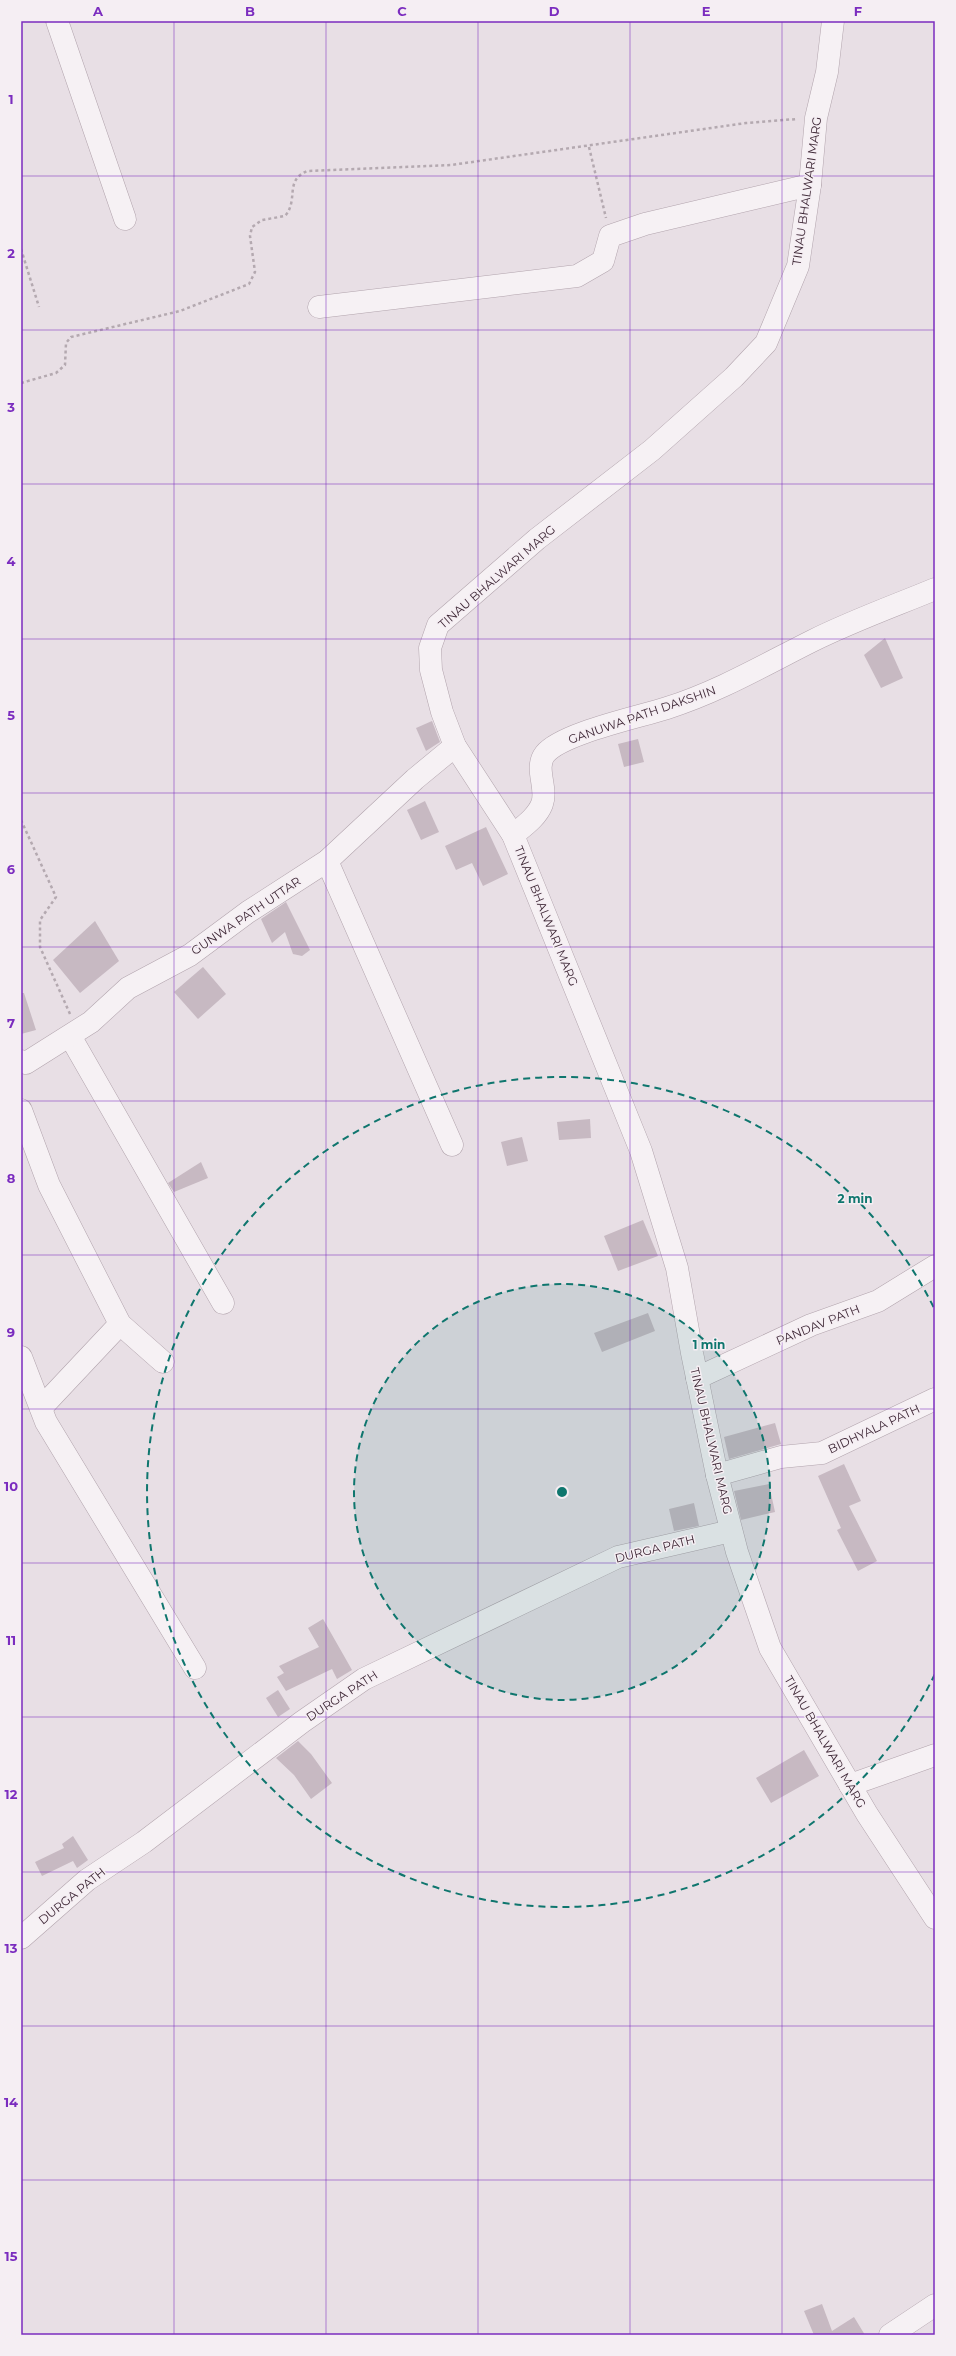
<svg xmlns="http://www.w3.org/2000/svg" width="956" height="2356" viewBox="0 0 956 2356" font-family="Montserrat,sans-serif">
<rect width="100%" height="100%" fill="#e8dfe5"/>
<g fill="#c7b9c2">
<path d="M885,638L903,678L881,688L864,655Z"/>
<path d="M432,721L440,742L426,751L416,728Z"/>
<path d="M638,739L644,762L624,767L618,744Z"/>
<path d="M425,801L439,832L421,840L407,810Z"/>
<path d="M486,827L508,874L483,886L472,863L456,870L445,846Z"/>
<path d="M286,902L310,950L302,956L293,954L285,932L272,943L261,919Z"/>
<path d="M95,921L119,961L80,993L53,960Z"/>
<path d="M203,967L226,994L198,1019L174,992Z"/>
<path d="M21,993H24L36,1030L21,1034Z"/>
<path d="M590,1119L591,1138L559,1140L557,1122Z"/>
<path d="M522,1137L528,1161L507,1166L501,1142Z"/>
<path d="M201,1162L208,1178L174,1192L168,1183Z"/>
<path d="M643,1220L658,1256L618,1271L604,1236Z"/>
<path d="M648,1313L655,1331L602,1352L594,1333Z"/>
<path d="M775,1423L781,1444L729,1459L724,1437Z"/>
<path d="M844,1464L861,1501L849,1506L877,1561L858,1571L837,1530L841,1528L818,1476Z"/>
<path d="M769,1484L775,1512L741,1520L734,1491Z"/>
<path d="M694,1503L699,1526L674,1531L669,1509Z"/>
<path d="M323,1619L352,1670L337,1679L332,1669L286,1691L277,1677L284,1673L279,1666L319,1647L308,1628Z"/>
<path d="M278,1690L290,1709L278,1717L266,1698Z"/>
<path d="M298,1741L311,1754L332,1783L311,1799L294,1775L276,1758Z"/>
<path d="M804,1750L819,1776L771,1803L756,1778Z"/>
<path d="M73,1836L88,1860L77,1868L73,1861L42,1876L35,1862L64,1848L62,1844Z"/>
<path d="M822,2304L832,2331L854,2317L865,2335H814L804,2311Z"/>
</g>
<g fill="none" stroke-linecap="round" stroke-linejoin="round">
<g stroke="#b2a4ad" stroke-width="23">
<g id="minor">
<path d="M57,21L125,219"/>
<path d="M833,21L827,72L816,118L810,185L798,266L766,343L734,377L652,450L537,539L438,625L430,648L431,670L442,712L455,746L513,835L641,1151L677,1268L692,1353L717,1475L737,1552L770,1648L867,1814L935,1918"/>
<path d="M319,307L577,276L603,261L610,236L645,224L810,185"/>
<path d="M513,835C524,826 537,817 542,804C548,788 534,768 545,754C562,733 640,717 667,708C718,692 764,665 812,641C852,621 894,606 935,589"/>
<path d="M327,861L452,1145"/>
<path d="M70,1036L223,1303"/>
<path d="M21,1061L26,1063L91,1022L128,988L190,955L248,912L327,861L415,779L455,746"/>
<path d="M21,1110L49,1185L120,1324L163,1362"/>
<path d="M21,1357L46,1422L195,1668"/>
<path d="M697,1378L811,1325L878,1301L935,1266"/>
<path d="M41,1408L120,1324"/>
<path d="M717,1475L781,1457L822,1453L935,1399"/>
<path d="M850,1785L935,1755"/>
<path d="M21,1938L87,1880L144,1842L302,1722L364,1679L618,1557L731,1531"/>
<path d="M890,2335L935,2305"/>
</g>
</g>
<g stroke="#b4a9b0" stroke-width="2.5" stroke-dasharray="3 3" stroke-linecap="butt">
<path d="M589,147L606,218"/>
<path d="M21,249L39,307"/>
<path d="M21,383L56,373L65,365L66,343L71,337L180,311L249,284L255,272L250,236L252,227L262,220L285,216C299,200 284,181 307,171L451,165L746,123L797,119"/>
<path d="M21,820L56,897L40,920V947L70,1014"/>
</g>
<use href="#minor" stroke="#f6f1f4" stroke-width="22"/>
</g>
<path fill="none" stroke="#7b2cbf" stroke-width="1" stroke-opacity="0.55" d="M174,21V2335M326,21V2335M478,21V2335M630,21V2335M782,21V2335M21,176H935M21,330H935M21,484H935M21,639H935M21,793H935M21,947H935M21,1101H935M21,1255H935M21,1409H935M21,1563H935M21,1717H935M21,1872H935M21,2026H935M21,2180H935"/>
<circle cx="562" cy="1492" r="208" fill="#0f766e" fill-opacity=".12"/>
<g fill="none" stroke="#0f766e" stroke-width="2" stroke-dasharray="7 5">
<circle cx="562" cy="1492" r="208"/>
<path d="M935 1674A415 415 0 1 1 935 1310"/>
</g>
<g text-anchor="middle" stroke-width="3" stroke-linejoin="round" paint-order="stroke">
<g font-size="12" fill="#3e2836" stroke="#f5eef3">
<text transform="translate(807 191) rotate(-82)" y="4">TINAU BHALWARI MARG</text>
<text transform="translate(497 577) rotate(-41)" y="4">TINAU BHALWARI MARG</text>
<text transform="translate(642 715) rotate(-19)" y="4">GANUWA PATH DAKSHIN</text>
<text transform="translate(246 916) rotate(-34)" y="4">GUNWA PATH UTTAR</text>
<text transform="translate(546 916) rotate(68)" y="4">TINAU BHALWARI MARG</text>
<text transform="translate(818 1325) rotate(-22)" y="4">PANDAV PATH</text>
<text transform="translate(874 1429) rotate(-25)" y="4">BIDHYALA PATH</text>
<text transform="translate(711 1441) rotate(77)" y="4">TINAU BHALWARI MARG</text>
<text transform="translate(655 1549) rotate(-14)" y="4">DURGA PATH</text>
<text transform="translate(342 1696) rotate(-33)" y="4">DURGA PATH</text>
<text transform="translate(825 1742) rotate(60)" y="4">TINAU BHALWARI MARG</text>
<text transform="translate(72 1896) rotate(-39)" y="4">DURGA PATH</text>
</g>
</g>
<circle cx="562" cy="1492" r="6" fill="#0f766e" stroke="#f5eef3" stroke-width="2"/>
<g font-size="12" text-anchor="middle" font-weight="bold" fill="#0f766e" stroke="#f5eef3" stroke-width="3" stroke-linejoin="round" paint-order="stroke">
<text x="855" y="1203">2 min</text>
<text x="709" y="1349">1 min</text>
</g>
<rect width="956" height="2356" fill="none" stroke="#f5eef3" stroke-width="44"/>
<rect x="22" y="22" width="912" height="2312" fill="none" stroke="#7b2cbf" stroke-width="1.5"/>
<g font-size="13" text-anchor="middle" font-weight="bold" fill="#7b2cbf">
<text x="98" y="16">A</text>
<text x="250" y="16">B</text>
<text x="402" y="16">C</text>
<text x="554" y="16">D</text>
<text x="706" y="16">E</text>
<text x="858" y="16">F</text>
<text x="11" y="104">1</text>
<text x="11" y="258">2</text>
<text x="11" y="412">3</text>
<text x="11" y="566">4</text>
<text x="11" y="720">5</text>
<text x="11" y="874">6</text>
<text x="11" y="1028">7</text>
<text x="11" y="1183">8</text>
<text x="11" y="1337">9</text>
<text x="11" y="1491">10</text>
<text x="11" y="1645">11</text>
<text x="11" y="1799">12</text>
<text x="11" y="1953">13</text>
<text x="11" y="2107">14</text>
<text x="11" y="2261">15</text>
</g>
</svg>
